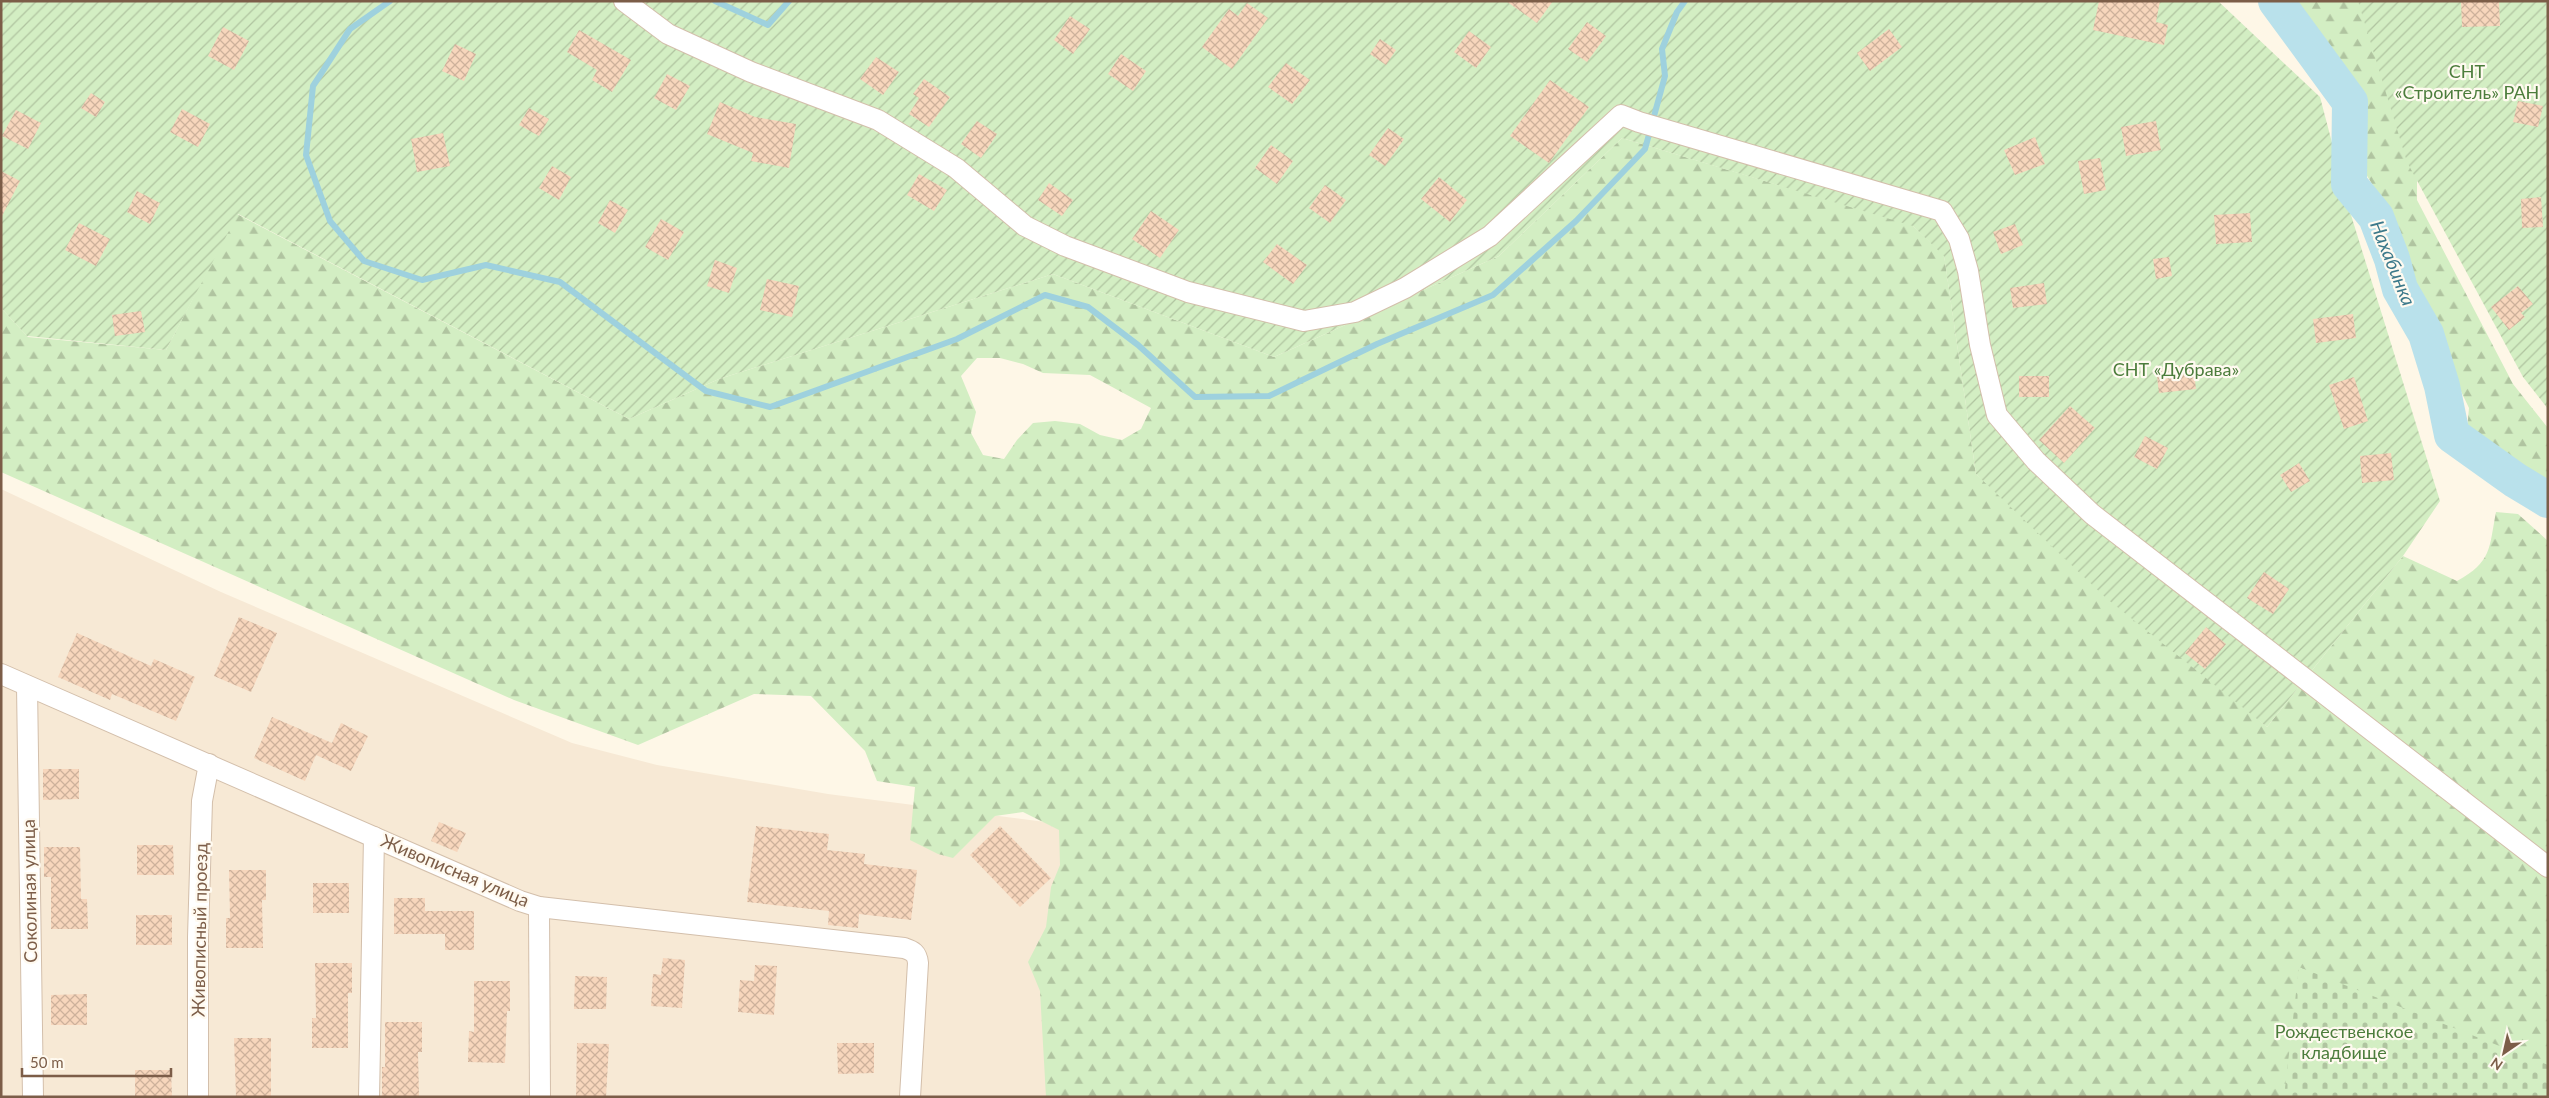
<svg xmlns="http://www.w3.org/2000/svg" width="2549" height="1098" viewBox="0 0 2549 1098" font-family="Lato,sans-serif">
<defs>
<pattern id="forest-firs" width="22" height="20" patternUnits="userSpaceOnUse" patternTransform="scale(1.25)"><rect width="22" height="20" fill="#d3eec3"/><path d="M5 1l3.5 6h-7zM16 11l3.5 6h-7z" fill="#b0c4a0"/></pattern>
<pattern id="cemetery-stones" width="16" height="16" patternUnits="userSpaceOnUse" patternTransform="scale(1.25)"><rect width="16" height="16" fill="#d3eec3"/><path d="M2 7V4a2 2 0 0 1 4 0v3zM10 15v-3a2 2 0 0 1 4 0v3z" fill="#b0c4a0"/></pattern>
<pattern id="garden-furrows" width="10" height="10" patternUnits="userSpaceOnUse" patternTransform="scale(1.25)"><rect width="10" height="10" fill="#d3eec3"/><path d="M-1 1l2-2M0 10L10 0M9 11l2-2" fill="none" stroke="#b0c4a0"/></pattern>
<pattern id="building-cross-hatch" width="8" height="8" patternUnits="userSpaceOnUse" patternTransform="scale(1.25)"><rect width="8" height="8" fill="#f7d6bc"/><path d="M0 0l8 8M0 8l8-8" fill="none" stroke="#cdb19b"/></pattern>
</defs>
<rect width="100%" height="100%" fill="#fef7e7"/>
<path fill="#f7e9d5" d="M1,489L221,592L572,743L657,765L828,794L1069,825V1097H1Z"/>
<g fill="url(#forest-firs)" fill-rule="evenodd">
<path d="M2290,1H2383L2417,176V200L2513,384L2548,428V493L2502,465L2467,430L2469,408L2420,306L2389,207L2375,189L2363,169L2356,147L2358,124L2356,100L2349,79L2332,60L2312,44L2298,22Z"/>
<path d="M1622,138L1912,225L1944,255L1976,474L2267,727L2403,556L2457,581C2492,562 2489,548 2496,512L2518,514L2548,541V1097H1046L1040,991L1028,962L1046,927L1051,887L1060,865L1059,830L1023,812L995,816L953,858L938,854L910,840L915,787L877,781L865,751L811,696L754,694L638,745L514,700L1,472V308L28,337L166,350L237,214L629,419L719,379L1053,274L1274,357L1499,256ZM977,358H1000L1023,364L1043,373L1090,375L1151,408L1141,429L1122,440L1100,435L1080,424L1055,421L1033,423L1017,440L1004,459L983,455L971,433L976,412L961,376Z"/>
</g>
<path fill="url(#cemetery-stones)" d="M2299,967L2548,1065V1097H2284Z"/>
<g fill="url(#garden-furrows)">
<path d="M1,1H2218L2320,97L2351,215L2440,501L2403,556L2267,727L2106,598L1976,474L1944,256L1913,226L1622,138L1499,256L1274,357L1053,274L719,379L629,419L238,214L166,350L27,336L1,308Z"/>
<path d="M2358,1H2548V409L2523,377L2407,162Z"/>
</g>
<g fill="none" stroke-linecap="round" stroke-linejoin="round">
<g stroke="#9ed1de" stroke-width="6">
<path d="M390,1L350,29L313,86L306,155L330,221L364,261L422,280L486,265L560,282L706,391L770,407L957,339L1045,295L1088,307L1138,345L1195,397L1269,396L1377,344L1493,295L1576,221L1645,149L1665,76L1662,49L1677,12L1685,1"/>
<path d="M715,1L768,25L789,1"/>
</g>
<path stroke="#b9e1eb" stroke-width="36" d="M2276,1L2350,102L2349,184L2376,217L2392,259L2400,289L2426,334L2442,386L2452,435L2515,480L2548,500"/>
</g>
<g fill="url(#building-cross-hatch)">
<path d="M1506,1H1553L1537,23Z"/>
<path d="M2099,1H2160L2156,22L2168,25L2164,45L2093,30Z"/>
<path d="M2461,1H2499L2500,26L2462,27Z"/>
<path d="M1247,3L1268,18L1232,69L1202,47L1229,9L1238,16Z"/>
<path d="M1070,16L1090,29L1073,54L1054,40Z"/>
<path d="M1587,22L1606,36L1587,62L1568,49Z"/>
<path d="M223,27L249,41L234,70L208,56Z"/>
<path d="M1889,29L1902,47L1870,71L1857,53Z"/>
<path d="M579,30L631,60L612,92L592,80L597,70L567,52Z"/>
<path d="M1469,31L1491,47L1476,68L1454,52Z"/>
<path d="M1380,39L1396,50L1386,65L1370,54Z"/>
<path d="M455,44L476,54L464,81L442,71Z"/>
<path d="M1121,54L1146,71L1133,91L1108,74Z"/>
<path d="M876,57L899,72L883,95L860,79Z"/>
<path d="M1286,63L1310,80L1292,104L1268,87Z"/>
<path d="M667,74L690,86L676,110L654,98Z"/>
<path d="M924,79L950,97L929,127L909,114L919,98L913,94Z"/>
<path d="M1550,80L1589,107L1549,163L1510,136Z"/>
<path d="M91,93L105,102L96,117L81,108Z"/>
<path d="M2518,101L2543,106L2538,127L2513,122Z"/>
<path d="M720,102L755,117L796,124L789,168L751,161L753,153L707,134Z"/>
<path d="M529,108L549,119L539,136L519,125Z"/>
<path d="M182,109L210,124L198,147L170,132Z"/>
<path d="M16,110L41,123L28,149L2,136Z"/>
<path d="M977,121L997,134L981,158L961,144Z"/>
<path d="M2156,121L2161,150L2126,156L2121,127Z"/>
<path d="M1388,128L1404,139L1385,166L1369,155Z"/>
<path d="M443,133L450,166L417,172L411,139Z"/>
<path d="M2035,137L2045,164L2015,175L2004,150Z"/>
<path d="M1271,145L1293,161L1277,184L1255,168Z"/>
<path d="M2100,158L2106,190L2084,194L2078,161Z"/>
<path d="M552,166L571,177L559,200L539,188Z"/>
<path d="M1,171L20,181L1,218Z"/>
<path d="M919,174L947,190L934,211L907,195Z"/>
<path d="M1439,177L1467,200L1450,222L1421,199Z"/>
<path d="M1049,183L1073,200L1062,216L1038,200Z"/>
<path d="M1325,185L1346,200L1330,223L1309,208Z"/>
<path d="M137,191L160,203L150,224L127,212Z"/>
<path d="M2541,197L2543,227L2522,228L2521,199Z"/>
<path d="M610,200L628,210L615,233L598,223Z"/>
<path d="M1151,211L1179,230L1160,258L1132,239Z"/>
<path d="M2250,213L2252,242L2216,244L2214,215Z"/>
<path d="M661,219L684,232L668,260L645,247Z"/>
<path d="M79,223L110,239L96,266L65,250Z"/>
<path d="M2015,224L2023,245L2001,254L1993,232Z"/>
<path d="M1277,244L1307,265L1293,284L1263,262Z"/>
<path d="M2169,257L2172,276L2156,279L2153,259Z"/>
<path d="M715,260L737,268L729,293L707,286Z"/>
<path d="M767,279L799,286L792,317L760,310Z"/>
<path d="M2044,283L2047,304L2013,308L2010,288Z"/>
<path d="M2518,286L2533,304L2521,313L2525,317L2509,330L2491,307Z"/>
<path d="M141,311L145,332L115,336L112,315Z"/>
<path d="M2353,314L2356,338L2316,343L2313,319Z"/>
<path d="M2193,364L2196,389L2159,393L2156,369Z"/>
<rect x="2019" y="376" width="30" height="21"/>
<path d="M2354,377L2368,421L2344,429L2329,385Z"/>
<path d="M2070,406L2095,428L2064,463L2039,440Z"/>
<path d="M2145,436L2168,448L2157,469L2134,457Z"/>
<path d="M2391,453L2394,480L2362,483L2360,456Z"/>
<path d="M2299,463L2310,481L2291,492L2280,475Z"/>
<path d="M2264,572L2289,589L2273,614L2247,598Z"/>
<path d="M239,617L277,633L251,692L214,676Z"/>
<path d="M2206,627L2226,644L2205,669L2185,653Z"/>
<path d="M77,633L151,666L154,659L195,677L176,721L112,694L110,700L58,677Z"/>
<path d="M272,717L332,743L341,723L368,736L351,771L316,755L305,781L254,758Z"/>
<path d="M43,769H79V799L43,800Z"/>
<path d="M439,822L466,833L457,852L431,841Z"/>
<path d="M756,826L829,834L827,850L865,854L864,864L917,870L911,920L859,914L858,928L828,925L829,911L747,902Z"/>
<path d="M1000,826L1051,878L1020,907L970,855Z"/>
<path d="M137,845H173L174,875H137Z"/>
<path d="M44,847H80L81,899H87L88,929H51V877H44Z"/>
<path d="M229,870H266V900H262L263,948H226V918H230Z"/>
<rect x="313" y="883" width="36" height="30"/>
<path d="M394,898H425V911H474V950H445V934H394Z"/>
<rect x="136" y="915" width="36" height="30"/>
<path d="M663,958L685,960L682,1008L651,1006L653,974L661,975Z"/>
<path d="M315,963H352V993H348V1048H312V1018H316Z"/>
<path d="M755,965L777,966L774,1015L738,1012L740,980L754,981Z"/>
<path d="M575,976L607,977L606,1009H574Z"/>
<path d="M474,981H510V1011H507L505,1063L468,1062L469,1031L474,1032Z"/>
<path d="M87,994V1025H51V995Z"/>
<path d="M385,1022H422V1052H418L419,1097H382V1067H385Z"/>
<path d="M234,1038H271V1097H236Z"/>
<path d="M577,1043L609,1044L606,1097H576Z"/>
<path d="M837,1043H874V1073L838,1074Z"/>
<path d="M135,1070H171L172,1097H135Z"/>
</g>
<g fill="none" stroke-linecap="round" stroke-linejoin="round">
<g stroke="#d3bfab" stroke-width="22">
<g id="street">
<path d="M624,1L668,34L751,72L878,120L956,168L1025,226L1065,246L1188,292L1304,321L1355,312L1405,288L1490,236L1621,115L1639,122L1942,211L1959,239L1968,271L1980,345L1997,415L2036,461L2092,514L2548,867"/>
<path d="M1,674L520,901L539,907L904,948C913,951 917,953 918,963L910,1097"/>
<path d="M27,686L33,1097"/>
<path d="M539,907L540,1097"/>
<path d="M198,1097V937L202,801L209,764"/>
<path d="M369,1097L374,837"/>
</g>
</g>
<use href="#street" stroke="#fff" stroke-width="20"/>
</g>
<g text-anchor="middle" stroke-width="4.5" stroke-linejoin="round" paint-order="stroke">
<g font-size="18" fill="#4c7d3c" stroke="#fffaf0">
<text x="2467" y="78">СНТ<tspan x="2467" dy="21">«Строитель» РАН</tspan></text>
<text x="2176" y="376">СНТ «Дубрава»</text>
<text x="2344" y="1038">Рождественское<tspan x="2344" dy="21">кладбище</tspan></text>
</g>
<g font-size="18" fill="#7c5d48" stroke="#fffaf0">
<text transform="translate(455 871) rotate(23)" y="6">Живописная улица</text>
<text transform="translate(30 891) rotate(-91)" y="6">Соколиная улица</text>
<text transform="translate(200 930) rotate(-89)" y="6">Живописный проезд</text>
</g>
<g font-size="19" font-style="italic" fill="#3c798a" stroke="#fffaf0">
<text transform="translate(2393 263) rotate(68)" y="7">Нахабинка</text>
</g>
</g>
<rect width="2549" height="1098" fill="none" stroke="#7c5d48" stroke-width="5"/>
<g transform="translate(2504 1053) rotate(214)" stroke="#fffaf0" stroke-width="4" paint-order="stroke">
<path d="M0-4L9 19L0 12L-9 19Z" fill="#7c5d48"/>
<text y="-8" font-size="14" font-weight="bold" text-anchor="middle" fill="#7c5d48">N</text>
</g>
<path d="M22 1068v8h149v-8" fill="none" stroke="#7c5d48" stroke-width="2.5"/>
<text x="30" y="1068" font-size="15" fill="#7c5d48" stroke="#fffaf0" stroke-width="4" paint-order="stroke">50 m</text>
</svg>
